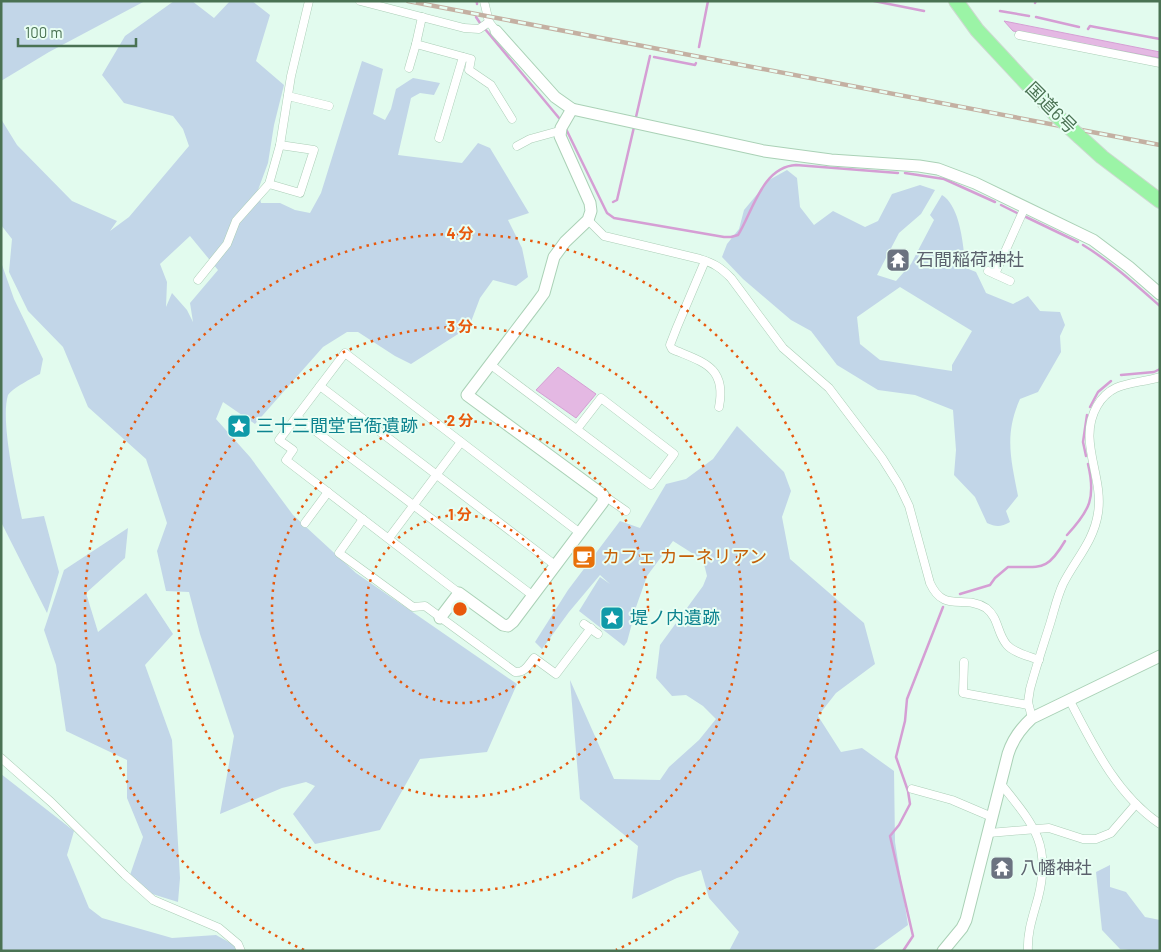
<svg xmlns="http://www.w3.org/2000/svg" width="1161" height="952" viewBox="0 0 1161 952" font-family="Barlow,'Noto Sans JP',sans-serif">
<rect width="100%" height="100%" fill="#e2fbee"/>
<g fill="#c2d6e8" fill-rule="evenodd">
<path d="M1,1H145L49,52L1,81Z"/>
<path d="M174,1H192L214,18L230,1H252L270,15L256,61L284,85L274,125L268,163L258,190L261,203H280L295,210L310,213L321,193L362,61L383,69L373,114L385,120L391,109L396,89L413,78L440,83L434,95L420,93L411,98L398,155L462,163L478,143L490,148L529,213L508,220L522,248L528,277L516,286L493,280L480,298L469,327L411,364L395,356L358,332H347L323,347L255,424L223,402L216,419L250,457L293,515L356,573L517,684L487,752L420,759L380,830L315,844L293,814L315,786L306,782L282,788L220,814L234,736L200,634L189,592L166,591L157,551L167,523L146,459L88,407L63,347L28,311L9,272L12,239L1,225V119L17,145L72,201L117,221L110,231L129,217L189,146L183,129L173,116L124,103L102,75L125,36ZM190,236L218,270L190,303L193,322L187,310L172,293L166,307L167,282L160,264Z"/>
<path d="M787,170L797,178L800,207L814,225L833,211L865,227L878,221L892,194L920,185L935,190L921,214L899,233L877,275L896,281L911,264L934,220L930,215L942,195C961,207 963,246 966,268L976,272L986,293L1013,304L1028,296L1040,311L1060,312L1065,325L1060,336L1061,352L1038,392L1020,399C1004,435 1011,459 1018,496L1006,511L1010,522C1001,527 996,527 987,523L975,497L954,475L956,450L953,410L915,395L878,390L837,365L811,331L791,320L743,279L722,257L727,244L739,229L744,210L769,180ZM900,287L972,331L952,365V371L880,360L860,344L857,317Z"/>
<path d="M1,262L14,299L43,359L40,374C32,378 13,388 8,395C0,420 16,491 22,519L44,516L59,572L47,613L1,522Z"/>
<path d="M737,426L784,472L791,491L782,517L790,559L864,623L875,664L836,693L818,716L841,752L862,748L894,771L895,842L908,925L872,951H729L739,932L709,898L701,870L677,878L632,899L638,846L580,799L570,680L614,779L660,780L669,767L699,740L716,719L703,706L686,695L672,696L656,678L660,645L703,586L707,576L703,560L673,541L647,576L635,610L632,608L635,612L627,642L624,646L579,611L600,577L610,584L600,575L569,612L542,649L535,642L568,590L620,521L640,528L666,484L686,479L713,459Z"/>
<path d="M128,528L125,558L86,593L98,632L146,593L173,634L145,665L172,740L180,878L178,902L149,893L130,875L143,837L127,798V760L66,731L56,665L44,630L64,570Z"/>
<path d="M1,774L74,831L67,855L89,908L102,918L172,938L216,935L245,951H1Z"/>
<path d="M1110,865V887L1126,892L1145,917L1160,920V950L1138,951L1120,949L1102,930L1096,872Z"/>
</g>
<g fill="#e4b8e3" stroke="#d59ed4">
<path d="M1004,21L1160,52V58L1013,31Z"/>
<path d="M558,367L596,394L576,418L536,390Z"/>
</g>
<g fill="none" stroke-linecap="round" stroke-linejoin="round">
<g stroke="#d59ed4" stroke-width="2.5">
<path d="M475,1L477,2V4"/>
<path d="M874,1L924,11"/>
<path d="M1035,3L1036,1"/>
<path d="M1000,11L1029,16"/>
<path d="M476,17L480,23"/>
<path d="M1036,17L1079,27"/>
<path d="M485,29L559,118"/>
<path d="M1088,29L1090,26L1095,27L1160,39"/>
<path d="M699,47L708,1"/>
<path d="M654,57L695,65L696,63"/>
<path d="M636,117L650,56"/>
<path d="M566,129L607,213L614,218L724,237H731L738,235C753,211 762,167 796,165L898,173"/>
<path d="M905,173L944,179L995,202"/>
<path d="M613,202L617,200L634,127"/>
<path d="M1001,205L1017,213"/>
<path d="M1026,217L1078,242"/>
<path d="M1083,245C1111,262 1135,284 1160,306"/>
<path d="M1121,375L1154,372L1160,369"/>
<path d="M1090,407L1098,392L1111,381"/>
<path d="M1086,456L1083,442L1087,415"/>
<path d="M1067,535C1090,510 1096,498 1088,464"/>
<path d="M960,594L990,585L995,578L1008,567C1041,566 1046,573 1065,541"/>
<path d="M903,951L913,936L890,836L899,825L910,804L908,791L896,757L905,721L907,699L943,607"/>
</g>
<g stroke="#acceb7" stroke-width="9">
<g id="street">
<path d="M360,1L464,28L479,29L489,22"/>
<path d="M484,1L489,22L496,31"/>
<path d="M422,17L416,44L471,59L469,70L491,85L512,119"/>
<path d="M1019,35L1160,63"/>
<path d="M409,68L416,44"/>
<path d="M288,96L329,106"/>
<path d="M439,138L463,57"/>
<path d="M517,146L530,139L559,131"/>
<path d="M269,184L300,193L314,150L280,145"/>
<path d="M588,220L604,236L700,259C714,263 721,268 731,278L783,348L829,388L882,458L899,485L909,506L930,583C944,614 964,594 986,608C999,618 997,634 1007,645C1014,653 1029,656 1039,660"/>
<path d="M705,261L677,327L670,345L672,349C702,362 727,366 719,407"/>
<path d="M988,271L1010,281"/>
<path d="M995,274L1025,207"/>
<path d="M198,280L227,244L236,221L269,184L280,145L291,76L309,1"/>
<path d="M491,365L651,485L674,454L601,398L577,429"/>
<path d="M320,386L555,565"/>
<path d="M297,417L532,595"/>
<path d="M603,495L626,511"/>
<path d="M363,519L339,553L413,607L425,606L515,672C525,673 528,665 534,658L556,674L591,628"/>
<path d="M305,523L328,492"/>
<path d="M389,538L461,442"/>
<path d="M459,593L286,460L293,450L279,440L345,353L580,533"/>
<path d="M584,624L598,634"/>
<path d="M964,662L963,693L1028,705"/>
<path d="M1069,699C1093,745 1116,794 1160,824"/>
<path d="M1032,718L1028,702L1030,689C1036,667 1043,646 1050,624C1054,611 1057,597 1063,584C1075,560 1094,541 1098,513C1104,476 1077,441 1097,406C1112,380 1135,385 1160,377"/>
<path d="M1,758L51,802L125,875L153,900L219,928L238,944L241,951"/>
<path d="M1001,784C1033,824 1052,844 1038,898C1033,916 1027,932 1028,951"/>
<path d="M912,789L952,800L992,817"/>
<path d="M989,833L1049,828L1083,839H1096L1111,833L1136,804"/>
</g>
</g>
<g stroke="#aad1b6" stroke-width="13">
<g id="secondary">
<path d="M496,31L555,97L572,109L764,151L831,160L919,166L938,169L975,183L1093,240L1129,267L1160,294"/>
<path d="M440,618L459,593L503,625L508,626L513,622L603,502V495L467,395L536,304L544,293L554,257L565,242L588,220L591,211L590,203L560,136L561,128L572,109"/>
<path d="M943,951L962,928L966,920L1008,754C1013,738 1021,728 1032,718L1160,656"/>
</g>
</g>
<g stroke="#ccd8cf" stroke-width="16">
<g id="highway">
<path d="M956,1L977,30L1056,115"/>
<path d="M1080,137L1102,157L1160,201"/>
</g>
</g>
<use href="#street" stroke="#fff" stroke-width="8"/>
<use href="#secondary" stroke="#fff" stroke-width="11"/>
<use href="#highway" stroke="#9bf4a6" stroke-width="14"/>
<g stroke="#c4b0a2" stroke-width="4.5">
<path id="rail" d="M408,1L1160,145"/>
</g>
<use href="#rail" stroke="#e8fef3" stroke-width="2.5" stroke-dasharray="8" stroke-linecap="butt"/>
<g stroke="#ccd8cf" stroke-width="16" stroke-linecap="butt">
<path id="highway-bridge" d="M1056,115L1080,137"/>
</g>
<use href="#highway-bridge" stroke="#9bf4a6" stroke-width="14"/>
</g>
<g fill="none" stroke="#e8590c" stroke-width="2.5" stroke-dasharray="2.5 5">
<circle cx="460" cy="609" r="94"/>
<circle cx="460" cy="609" r="188"/>
<circle cx="460" cy="609" r="282"/>
<path d="M304 950A375 375 0 1 1 616 950"/>
</g>
<defs>
<g id="temple-square" transform="scale(1.25)"><rect x="-9" y="-9" width="18" height="18" rx="4" fill="#6b7280" stroke="#e8fef3"/><path d="M0-6L5-2H3V0L6.5 2.5H4V6H1.5V3h-3V6H-4V2.5H-6.5L-3 0V-2H-5Z" fill="#fff"/></g>
<g id="sight-square" transform="scale(1.25)"><rect x="-9" y="-9" width="18" height="18" rx="4" fill="#0f9aa8" stroke="#e8fef3"/><path d="M0-6L1.8-2.2L6-1.7L2.9 1.2L3.7 5.4L0 3.3L-3.7 5.4L-2.9 1.2L-6-1.7L-1.8-2.2Z" fill="#fff"/></g>
<g id="cafe-square" transform="scale(1.25)"><rect x="-9" y="-9" width="18" height="18" rx="4" fill="#e8710a" stroke="#e8fef3"/><path d="M-5.5-4.5H6V0H3Q3 3.5 0 3.5H-2.5Q-5.5 3.5-5.5 0ZM3-3.2v2h1.7v-2ZM-6 4.5H4V6H-6Z" fill="#fff"/></g>
</defs>
<g fill-rule="evenodd">
<use href="#temple-square" x="898" y="260"/>
<use href="#sight-square" x="239" y="426"/>
<use href="#cafe-square" x="584" y="557"/>
<use href="#sight-square" x="612" y="618"/>
<use href="#temple-square" x="1002" y="868"/>
</g>
<g text-anchor="middle" stroke-width="4" stroke-linejoin="round" paint-order="stroke">
<g font-size="18" fill="#4a7253" stroke="#e8fef3">
<text transform="translate(1051 108) rotate(45)" y="6">国道6号</text>
</g>
<g font-size="18" fill="#5b616d" stroke="#e8fef3" text-anchor="start">
<text x="916" y="266">石間稲荷神社</text>
<text x="1020" y="874">八幡神社</text>
</g>
<g font-size="18" fill="#0d838f" stroke="#e8fef3" text-anchor="start">
<text x="256" y="432">三十三間堂官衙遺跡</text>
<text x="630" y="624">堤ノ内遺跡</text>
</g>
<g font-size="18" fill="#c56008" stroke="#e8fef3" text-anchor="start">
<text x="602" y="563">カフェ カーネリアン</text>
</g>
</g>
<circle cx="460" cy="609" r="8" fill="#e8590c" stroke="#e8fef3" stroke-width="2.5"/>
<g font-size="15" text-anchor="middle" font-weight="bold" fill="#e8590c" stroke="#e8fef3" stroke-width="4" stroke-linejoin="round" paint-order="stroke">
<text x="460" y="239">4 分</text>
<text x="460" y="332">3 分</text>
<text x="460" y="426">2 分</text>
<text x="460" y="520">1 分</text>
</g>
<rect width="1161" height="952" fill="none" stroke="#4a7253" stroke-width="5"/>
<path d="M18 38v8h118v-8" fill="none" stroke="#4a7253" stroke-width="2.5"/>
<text x="25" y="38" font-size="15" fill="#4a7253" stroke="#e8fef3" stroke-width="4" paint-order="stroke">100 m</text>
</svg>
